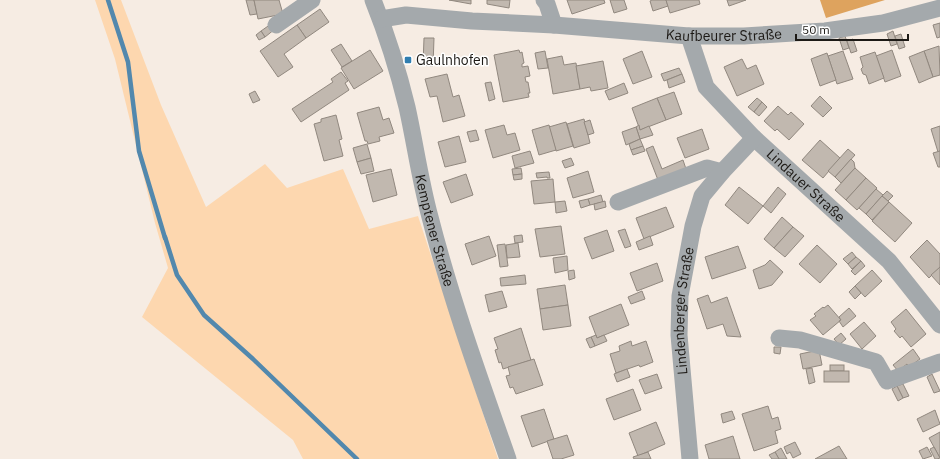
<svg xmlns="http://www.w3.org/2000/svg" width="940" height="459" viewBox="0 0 940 459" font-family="'IBM Plex Sans',sans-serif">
<rect width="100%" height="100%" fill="#f6ece3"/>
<path fill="#fdd7af" d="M95,0H121L161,105L206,207L265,164L287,188L343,169L369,229L418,216L498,459H303L293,440L142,317L168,268L155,223L115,59Z"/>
<path fill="#dea35e" d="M820,0H885L826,18Z"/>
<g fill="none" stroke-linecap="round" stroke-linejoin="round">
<g stroke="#5288ad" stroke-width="4.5">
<path d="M108,0L128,62L139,151L165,238"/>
<path d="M165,237L177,275L204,315L253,359L357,459"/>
</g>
</g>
<g fill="#c1b8af" stroke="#91887f">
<path d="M246,0H254L257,14L250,15Z"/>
<path d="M254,0H279L283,14L258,19Z"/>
<path d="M449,0H471V4Z"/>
<path d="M487,0H510L509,8L487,4Z"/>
<path d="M567,0H604L605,3L572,14Z"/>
<path d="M610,0H624L627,9L614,13Z"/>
<path d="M652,0H666L668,6L653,11L650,1Z"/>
<path d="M666,0H699L700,4L670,13Z"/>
<path d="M727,0H746L729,6Z"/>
<path d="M320,9L329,22L306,38L297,25Z"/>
<path d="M940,23V37L937,38L933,25Z"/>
<path d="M271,24L275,29L265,37L261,31Z"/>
<path d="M297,25L306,38L284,54L293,67L278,77L260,51Z"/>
<path d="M261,31L265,37L259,40L256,35Z"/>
<path d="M893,31L897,44L891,46L887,34Z"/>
<path d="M901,34L905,47L899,49L895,36Z"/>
<path d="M845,36L849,48L843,50L839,38Z"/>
<path d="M424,38H434L433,66L423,65Z"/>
<path d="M853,39L857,51L851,53L847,41Z"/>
<path d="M341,44L352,61L342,67L331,50Z"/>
<path d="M939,46L940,75L933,77L924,51Z"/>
<path d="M370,50L383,71L354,89L341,68Z"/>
<path d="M519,50L520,53L522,52L524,63L522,64V67L528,66L530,76L525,77L526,82H528L530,93H528L529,97L503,102L494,55Z"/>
<path d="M892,50L901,76L885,82L876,56Z"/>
<path d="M545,51L548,68L538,69L535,53Z"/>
<path d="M642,51L652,77L633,84L623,59Z"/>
<path d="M843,51L853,79L837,84L828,56Z"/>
<path d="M924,51L933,77L919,83L909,57Z"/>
<path d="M875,52L884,78L869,84L866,75L863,74L861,69L863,67L860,57Z"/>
<path d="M827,53L836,80L820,86L811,59Z"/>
<path d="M562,56L564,65L576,63L580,89L553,94L547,59Z"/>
<path d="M742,59L747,69L756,65L764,84L737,96L724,67Z"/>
<path d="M603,61L608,88L591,91L590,87L580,89L576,66Z"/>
<path d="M679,68L682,74L664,81L661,74Z"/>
<path d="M341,72L348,81L345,83L349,90L301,122L292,109L333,82L331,79Z"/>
<path d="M447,74L453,97L459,95L465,116L443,122L437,96L430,97L425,79Z"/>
<path d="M682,74L685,82L669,88L667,80Z"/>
<path d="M491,82L495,99L489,101L485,83Z"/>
<path d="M624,83L628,93L609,100L605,91Z"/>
<path d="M255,91L260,100L253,103L249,94Z"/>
<path d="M674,92L682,114L666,120L657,98Z"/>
<path d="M820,96L832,108L823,117L811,106Z"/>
<path d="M657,98L666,120L640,130L632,108Z"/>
<path d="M757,98L762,102L754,112L748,107Z"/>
<path d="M762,102L767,107L759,116L754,112Z"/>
<path d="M778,106L788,115L791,112L804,124L789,140L777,129L775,131L764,121Z"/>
<path d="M379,107L383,120L389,118L394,133L379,137L380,141L368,144L367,141H365L357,113Z"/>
<path d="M336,115L342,139L339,140L343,156L324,161L314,124L321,122V119Z"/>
<path d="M584,119L590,143L574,148L567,124Z"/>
<path d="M590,120L594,133L588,135L584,122Z"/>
<path d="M566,122L573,146L556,151L549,127Z"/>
<path d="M504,125L507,135L515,133L520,150L493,158L485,130Z"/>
<path d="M549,125L556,150L539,155L532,130Z"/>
<path d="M639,125L640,130L649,126L653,135L640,139L636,127Z"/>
<path d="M940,126V151L938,152L931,129Z"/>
<path d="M636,127L640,139L626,145L622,132Z"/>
<path d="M702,129L709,149L685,158L677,138Z"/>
<path d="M476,130L479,140L470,142L467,132Z"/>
<path d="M459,136L466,162L445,167L438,142Z"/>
<path d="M640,139L643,146L631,150L629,144Z"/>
<path d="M820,140L840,158L823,178L802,160Z"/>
<path d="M367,144L371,158L357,162L353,148Z"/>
<path d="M643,146L645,151L633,155L631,150Z"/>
<path d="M653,146L662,169L683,160L686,169L658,180L646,149Z"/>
<path d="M848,149L855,155L835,177L828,171Z"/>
<path d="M530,151L534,163L515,168L512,156Z"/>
<path d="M940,151V167H938L933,153Z"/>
<path d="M371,158L374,171L361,174L357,162Z"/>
<path d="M571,158L574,165L565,168L562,161Z"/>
<path d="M851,159L854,162L855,168L841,183L835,177Z"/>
<path d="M521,168L522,174L513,175L512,169Z"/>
<path d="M855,168L866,178L846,200L835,190Z"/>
<path d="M391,169L397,195L373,202L366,175Z"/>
<path d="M588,171L594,192L573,198L567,178Z"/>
<path d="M549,172L550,178H547V177L537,178L536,173Z"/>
<path d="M466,174L473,195L451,203L443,182Z"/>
<path d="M522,174V179L514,180L513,175Z"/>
<path d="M866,178L877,188L857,210L846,200Z"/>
<path d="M553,179L555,202L534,204L531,181Z"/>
<path d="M739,187L763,206L748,224L725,205Z"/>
<path d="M778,187L786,194L771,213L763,206Z"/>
<path d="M876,189L883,195L866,214L859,208Z"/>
<path d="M887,191L893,196L888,201L882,196Z"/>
<path d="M601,195L603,202L590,205L588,199Z"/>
<path d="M882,196L889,202L872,220L866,214Z"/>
<path d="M588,199L590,205L581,208L579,201Z"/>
<path d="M565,201L567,211L556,213L555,202Z"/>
<path d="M605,201L606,207L595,210L594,204Z"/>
<path d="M889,202L912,223L895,242L872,221Z"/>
<path d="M666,207L674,227L644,239L636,218Z"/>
<path d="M782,217L793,227L774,248L764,239Z"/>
<path d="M561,226L565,254L540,257L535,229Z"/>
<path d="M793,227L804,236L785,257L774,248Z"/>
<path d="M625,229L631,246L625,248L618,231Z"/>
<path d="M607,230L614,251L592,259L584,238Z"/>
<path d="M522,235L523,242L515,243L514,236Z"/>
<path d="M489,236L496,256L472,265L465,244Z"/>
<path d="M650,236L653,245L639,250L636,242Z"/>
<path d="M927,240L940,254V267L929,278L910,257Z"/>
<path d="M518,243L520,257L507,258L506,245Z"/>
<path d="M505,244L508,266L500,267L497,245Z"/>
<path d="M817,245L837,264L820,283L799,264Z"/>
<path d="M738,246L746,268L712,279L705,257Z"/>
<path d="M852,252L856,257L848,264L843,259Z"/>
<path d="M567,256L568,270L555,273L553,258Z"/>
<path d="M856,257L861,261L852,269L848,264Z"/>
<path d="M770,260L783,272L772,285L759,289L753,270L765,265Z"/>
<path d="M861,261L865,266L855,275L851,271Z"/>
<path d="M657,263L663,281L637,291L630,273Z"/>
<path d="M940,267V285L931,275Z"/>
<path d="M574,270L575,278L569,280L568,271Z"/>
<path d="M872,270L882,281L865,297L855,286Z"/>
<path d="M525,275L526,284L501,286L500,278Z"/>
<path d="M565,285L568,305L540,309L537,289Z"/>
<path d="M855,286L861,293L855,299L849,292Z"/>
<path d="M502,291L507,307L489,312L485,295Z"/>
<path d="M642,291L645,299L631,304L628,297Z"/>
<path d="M708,295L711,303L727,297L741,337L727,336L723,324L707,329L697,299Z"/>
<path d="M621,304L629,325L597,338L589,317Z"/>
<path d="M568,305L571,326L543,330L540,309Z"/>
<path d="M828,305L841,320L823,335L810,320L816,316L814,314L823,307L824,308Z"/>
<path d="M849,308L856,316L843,327L839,321L841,320L839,317Z"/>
<path d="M906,309L926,334L911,347L902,336L900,338L894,331L896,329L891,322Z"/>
<path d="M864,322L876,336L862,349L850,334Z"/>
<path d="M521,328L531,360L503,369L501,362L499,363L495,350L498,349L494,338Z"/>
<path d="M841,333L846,339L839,345L834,339Z"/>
<path d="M596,335L597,338L604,335L607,341L595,346L591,337Z"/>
<path d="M591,337L595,346L590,348L586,339Z"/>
<path d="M631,341L632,346L646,341L653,362L640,367L639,365L616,373L610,354L620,351L619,346Z"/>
<path d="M774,347H781L780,354L774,353Z"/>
<path d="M913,349L920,359L909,367L907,364L898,371L893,365Z"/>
<path d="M819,350L822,365L803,369L800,354Z"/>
<path d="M534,359L543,385L516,394L513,387L510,388L506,376L510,375L508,367Z"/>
<rect x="830" y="365" width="14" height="6"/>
<path d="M812,368L815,382L809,384L806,369Z"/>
<path d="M627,369L630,377L617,382L614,374Z"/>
<rect x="824" y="371" width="25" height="11"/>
<path d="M657,374L662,388L645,394L639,380Z"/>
<path d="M932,374L940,391L934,393L927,377Z"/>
<path d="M903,384L909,396L903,398L897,386Z"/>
<path d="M897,386L903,398L898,401L892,389Z"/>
<path d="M633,389L641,410L614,420L606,399Z"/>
<path d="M768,406L772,419L778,417L781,429L775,431L778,443L754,451L742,414Z"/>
<path d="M544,409L554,439L532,447L521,416Z"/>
<path d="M935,410L940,424L923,432L917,419Z"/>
<path d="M732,411L735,419L723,423L721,414Z"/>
<path d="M656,422L665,444L638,456L629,433Z"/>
<path d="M940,432V458L929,438Z"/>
<path d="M567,435L574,455L561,459H553L547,441Z"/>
<path d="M733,436L740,459H709L705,445Z"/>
<path d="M795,442L801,454L793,458L790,452L787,454L784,447Z"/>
<path d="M839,446L847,459H815Z"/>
<path d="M927,447L932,456L923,459L919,451Z"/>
<path d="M934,447L940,458L937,459H935L930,449Z"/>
<path d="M781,448L787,459H779L775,452Z"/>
<path d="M648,452L651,459H634L633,457Z"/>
<path d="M775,452L779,459H772L769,455Z"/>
</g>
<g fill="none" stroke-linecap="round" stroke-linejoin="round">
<g stroke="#a4a9ac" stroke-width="17">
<path id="s1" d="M373,0C387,35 398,70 407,107C415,143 420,180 430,217C451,299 480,379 508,459"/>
<path d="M544,0L547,4L554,25"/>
<path id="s2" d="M381,19L406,15L472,21L554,25L689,36H744L825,31L883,23L940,8"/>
<path d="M276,25L312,0"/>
<path id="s3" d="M689,36L706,87L754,138L889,261L940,325"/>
<path d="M618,202L707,168L722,172"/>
<path d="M779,338L800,340L876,362L887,381L940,362"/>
<path id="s4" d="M690,459L679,335L680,296L693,226L702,196L722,172L754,138"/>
</g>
</g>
<rect fill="#307eb0" stroke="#fff" stroke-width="1.5" x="404" y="56" width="8" height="8" rx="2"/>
<g text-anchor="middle" stroke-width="3" stroke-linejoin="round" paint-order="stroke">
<g font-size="14" fill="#1c1915" stroke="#fff">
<text dy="5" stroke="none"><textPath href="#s2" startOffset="344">Kaufbeurer Straße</textPath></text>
<text dy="5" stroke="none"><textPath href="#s3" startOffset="194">Lindauer Straße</textPath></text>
<text dy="5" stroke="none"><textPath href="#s1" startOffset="239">Kemptener Straße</textPath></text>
<text dy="5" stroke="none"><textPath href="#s4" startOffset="149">Lindenberger Straße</textPath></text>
</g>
<g font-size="14" fill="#1c1915" stroke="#fff" text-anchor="start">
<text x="416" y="65">Gaulnhofen</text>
</g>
</g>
<path d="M796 34v6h112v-6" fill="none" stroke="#1c1915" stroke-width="2"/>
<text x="802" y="34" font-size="12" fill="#1c1915" stroke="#ffffff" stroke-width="3" paint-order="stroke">50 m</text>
</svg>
